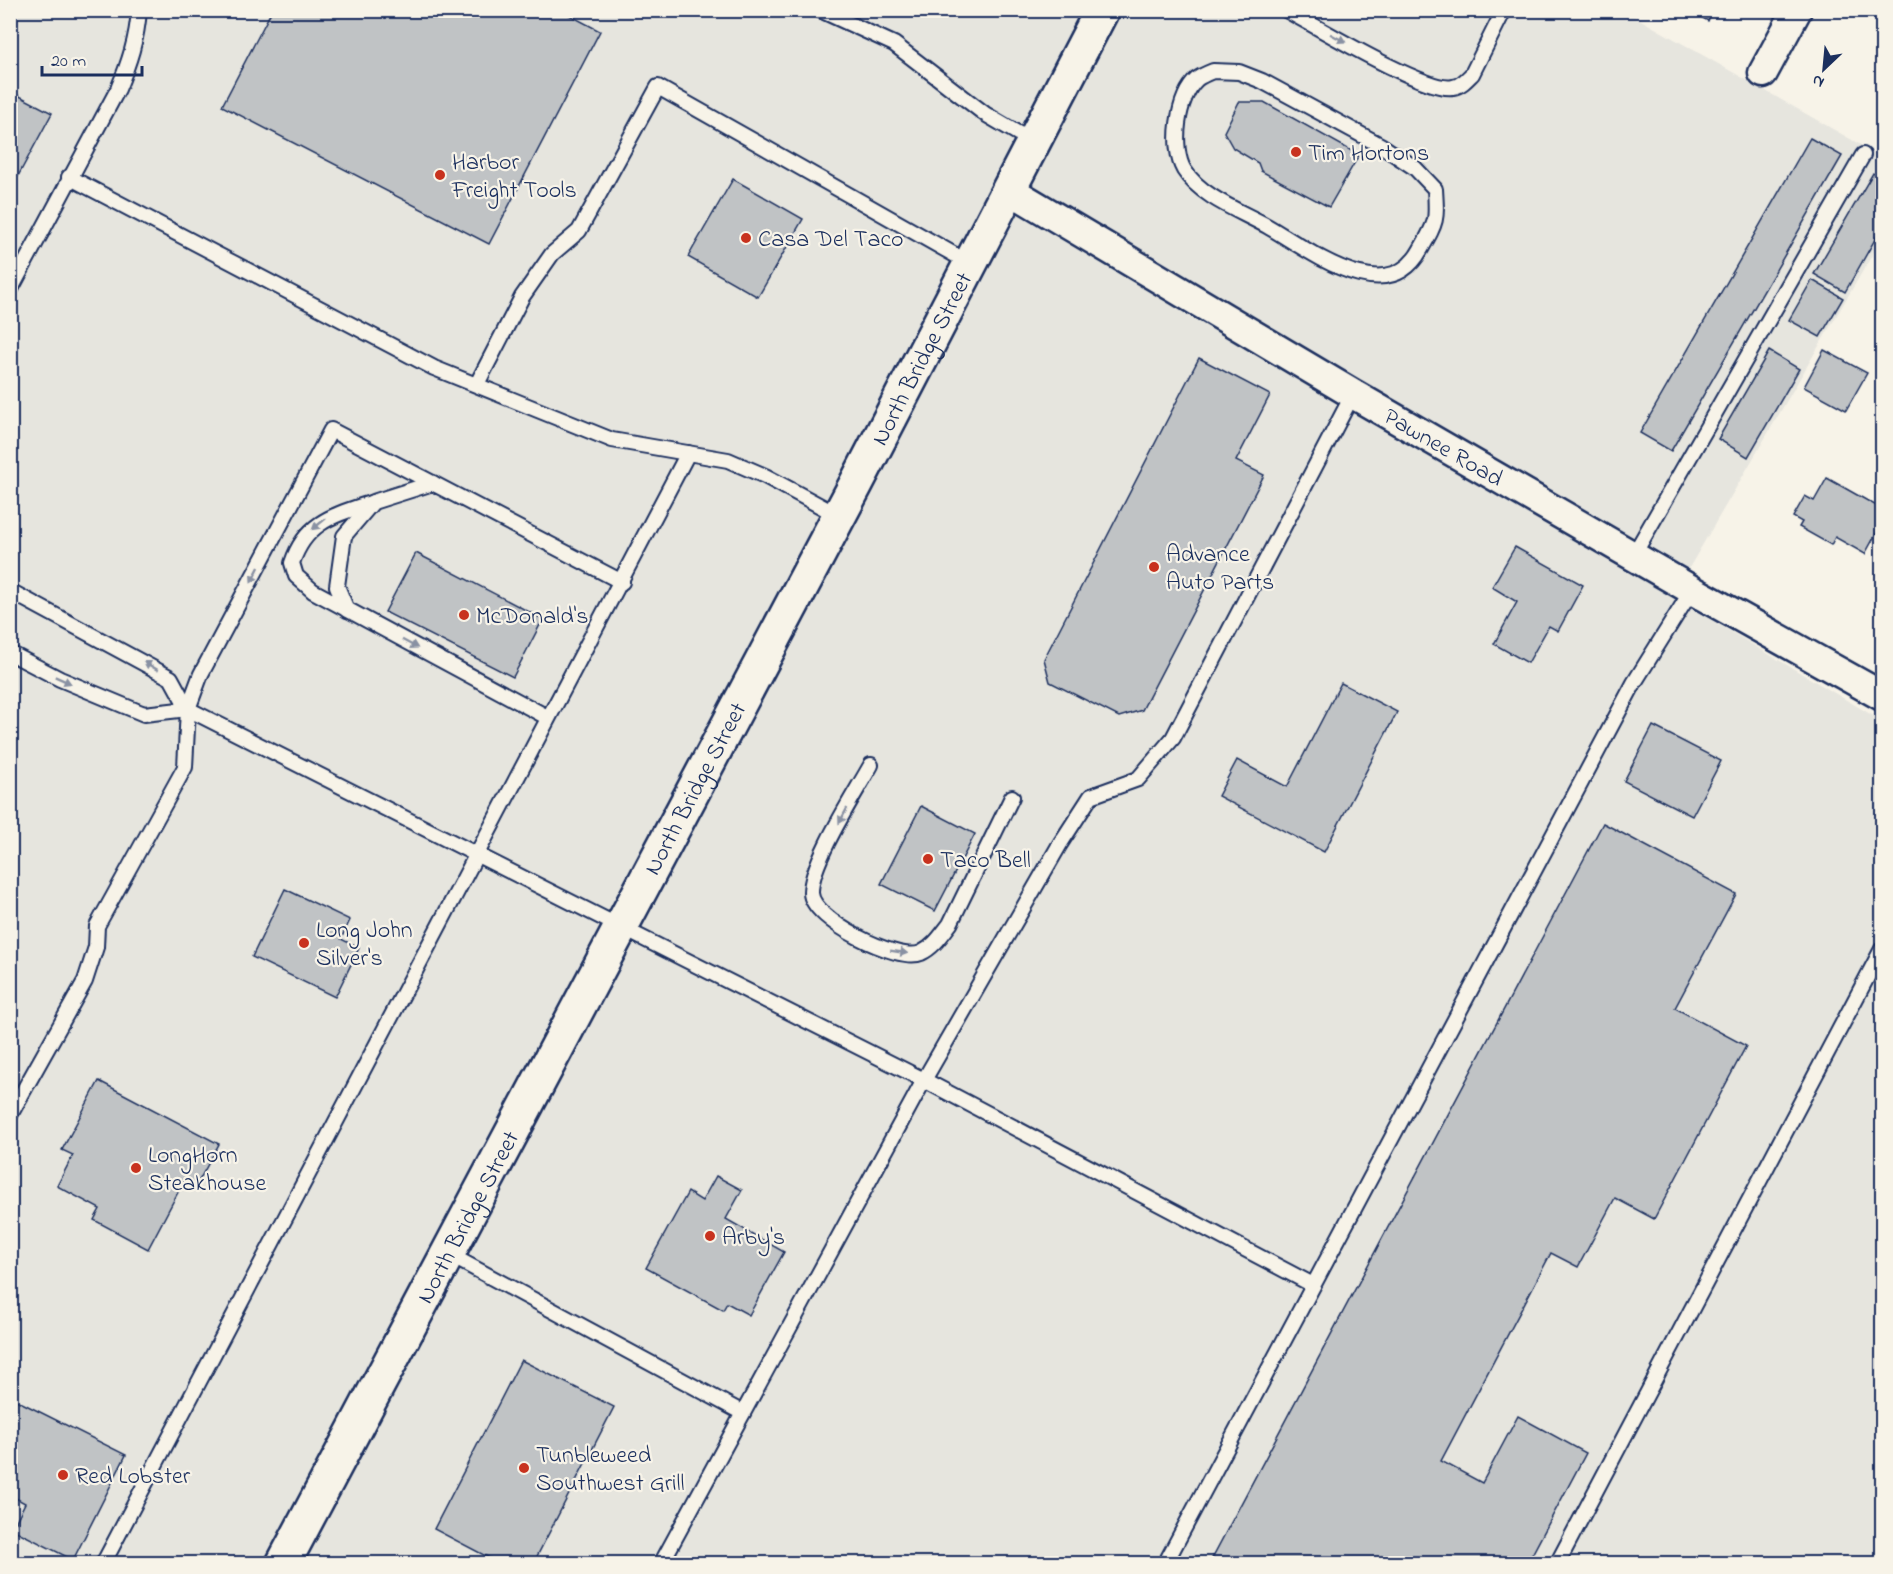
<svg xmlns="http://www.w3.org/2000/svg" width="1893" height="1574" viewBox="0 0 1893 1574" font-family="'Indie Flower',sans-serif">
<rect width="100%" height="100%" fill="#f7f3e8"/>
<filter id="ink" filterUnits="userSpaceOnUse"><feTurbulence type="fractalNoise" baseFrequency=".0167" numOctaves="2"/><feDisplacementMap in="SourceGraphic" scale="12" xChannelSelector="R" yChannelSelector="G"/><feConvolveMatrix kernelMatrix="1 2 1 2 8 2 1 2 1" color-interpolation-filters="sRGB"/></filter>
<g filter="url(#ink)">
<path fill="#e6e5de" d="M11,11H1625L1882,157V238L1672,597L1882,721V1563L11,1564Z"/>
<g fill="#c0c3c5" stroke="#1b2f5e" stroke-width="1.5">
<path d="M272,10H560L600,31L489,244L222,106Z"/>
<path d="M1688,10H1713L1708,21Z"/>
<path d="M10,91L52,113L10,191Z"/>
<path d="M1239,102H1264L1359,155L1329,207L1261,171L1258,163L1233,148L1224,132Z"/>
<path d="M1810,138L1842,156L1671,451L1640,433Z"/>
<path d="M1873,173L1882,179V227L1845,292L1814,274Z"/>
<path d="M733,179L803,219L758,297L688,257Z"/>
<path d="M1812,280L1843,298L1820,337L1789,320Z"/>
<path d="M1824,350L1867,373L1846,410L1804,387Z"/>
<path d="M1769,351L1799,369L1748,457L1718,439Z"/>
<path d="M1199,358L1270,395L1236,461L1264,475L1142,710L1119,717L1050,682L1044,659Z"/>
<path d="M1827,478L1882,509V523L1865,554L1835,537L1831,545L1799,527L1802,522L1793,517L1805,496L1814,501Z"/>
<path d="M1515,547L1583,585L1558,631L1549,626L1528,663L1494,644L1517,602L1492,587Z"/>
<path d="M416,553L543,619L513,677L385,612Z"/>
<path d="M1341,683L1397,712L1324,852L1218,796L1237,760L1287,787Z"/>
<path d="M1653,726L1721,761L1692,816L1624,781Z"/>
<path d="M921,806L975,834L935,911L881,884Z"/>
<path d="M1603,823L1736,894L1675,1008L1746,1046L1654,1219L1615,1198L1578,1267L1551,1253L1441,1461L1482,1483L1518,1416L1586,1453L1527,1564H1209Z"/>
<path d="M285,889L350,920L341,939L359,948L335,997L252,957Z"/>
<path d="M99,1081L219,1144L196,1186L184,1181L148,1249L94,1220L100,1209L57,1186L73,1155L62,1150Z"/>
<path d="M716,1176L742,1190L726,1219L784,1252L749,1315L727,1303L723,1310L646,1268L688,1192L702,1201Z"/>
<path d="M521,1360L614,1407L533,1564H501L434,1529Z"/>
<path d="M10,1397L126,1455L73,1560L12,1529L25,1503L10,1495Z"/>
</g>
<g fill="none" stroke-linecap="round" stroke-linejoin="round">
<g stroke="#1b2f5e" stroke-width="18">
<g id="service">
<path d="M820,10L894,44L985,114L1033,142"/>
<path d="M1286,10C1316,26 1426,93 1453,87C1461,86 1467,79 1472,74L1504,10"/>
<path d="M1213,71L1239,72L1262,81L1382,146L1415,168L1435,189C1437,221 1437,221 1421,249C1387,312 1309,250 1267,226C1240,211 1201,197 1184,170C1171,148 1177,97 1197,79C1201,76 1208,73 1213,71Z"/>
<path d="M69,177L434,368L612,440L728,460L765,476L839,516"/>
<path d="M10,291L118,89C129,63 137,39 139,10"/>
<path d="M477,384L522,297L552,254L579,231L658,87L971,264"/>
<path d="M373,502C335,515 306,521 292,563L296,576L313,591L547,717"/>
<path d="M1633,556L1863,155"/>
<path d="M10,591L171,678L188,709"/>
<path d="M347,610L337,586L344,536L373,502L433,483"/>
<path d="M10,653L60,679L144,714L188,709L924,1080L1313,1285"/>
<path d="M871,765C855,794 810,863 811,893C812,920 898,963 921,953C934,947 942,934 950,924L1012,797"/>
<path d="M10,1115L85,981L96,947L97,926L185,767L188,709L201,674L331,430L622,582"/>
<path d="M448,1254L743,1413"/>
<path d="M103,1564L688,453"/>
<path d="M661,1564L924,1080L1060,844L1091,796L1138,779L1173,738L1353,394"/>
<path d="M1165,1564L1634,683L1692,590"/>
<path d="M1557,1564L1882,949"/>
</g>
</g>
<g stroke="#1b2f5e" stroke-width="33">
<g id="minor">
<path d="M1763,73L1797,10"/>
<path id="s1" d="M1010,190L1353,394L1692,590L1882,696"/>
</g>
</g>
<g stroke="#1b2f5e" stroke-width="38">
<g id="secondary">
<path id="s2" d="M283,1564L856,484L1102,10"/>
</g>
</g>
<use href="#service" stroke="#f7f3e8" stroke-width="14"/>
<use href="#minor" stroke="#f7f3e8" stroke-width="28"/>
<use href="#secondary" stroke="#f7f3e8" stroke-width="33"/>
</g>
<defs><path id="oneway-solid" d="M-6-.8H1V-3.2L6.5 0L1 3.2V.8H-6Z" transform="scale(1.5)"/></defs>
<g fill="#8991a3">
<use href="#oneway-solid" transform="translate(1338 38) rotate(28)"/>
<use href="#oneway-solid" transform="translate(319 524) rotate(141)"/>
<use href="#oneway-solid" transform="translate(255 575) rotate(117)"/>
<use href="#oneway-solid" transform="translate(410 644) rotate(28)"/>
<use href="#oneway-solid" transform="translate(151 666) rotate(-149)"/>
<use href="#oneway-solid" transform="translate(63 680) rotate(24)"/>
<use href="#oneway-solid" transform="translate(843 816) rotate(118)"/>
<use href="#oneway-solid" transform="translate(899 952) rotate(9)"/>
</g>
</g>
<g fill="#c8321e" stroke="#f7f3e8" stroke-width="2">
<circle cx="1296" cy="152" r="6"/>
<circle cx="440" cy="175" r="6"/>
<circle cx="746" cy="238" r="6"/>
<circle cx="1154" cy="567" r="6"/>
<circle cx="464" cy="615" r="6"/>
<circle cx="928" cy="859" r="6"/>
<circle cx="304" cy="943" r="6"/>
<circle cx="136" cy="1168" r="6"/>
<circle cx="710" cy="1236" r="6"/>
<circle cx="524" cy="1468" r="6"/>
<circle cx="63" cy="1475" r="6"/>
</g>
<g text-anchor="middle" stroke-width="4.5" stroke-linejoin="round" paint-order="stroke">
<g font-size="24" fill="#1b2f5e" stroke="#f7f3e8" text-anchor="start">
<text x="1308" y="160">Tim Hortons</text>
<text x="452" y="169">Harbor<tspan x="452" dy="28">Freight Tools</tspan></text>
<text x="758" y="246">Casa Del Taco</text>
<text x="1166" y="561">Advance<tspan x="1166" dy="28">Auto Parts</tspan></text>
<text x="476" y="623">McDonald's</text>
<text x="940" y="867">Taco Bell</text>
<text x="316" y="937">Long John<tspan x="316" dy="28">Silver's</tspan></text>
<text x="148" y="1162">LongHorn<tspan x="148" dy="28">Steakhouse</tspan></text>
<text x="722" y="1244">Arby's</text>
<text x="536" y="1462">Tunbleweed<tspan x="536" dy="28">Southwest Grill</tspan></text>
<text x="75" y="1483">Red Lobster</text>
</g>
<g font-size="24" fill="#1b2f5e" stroke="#f7f3e8">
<text dy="8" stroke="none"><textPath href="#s2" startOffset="1364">North Bridge Street</textPath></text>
<text dy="8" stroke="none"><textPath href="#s1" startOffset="504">Pawnee Road</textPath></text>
<text dy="8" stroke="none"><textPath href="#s2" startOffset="878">North Bridge Street</textPath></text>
<text dy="8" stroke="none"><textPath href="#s2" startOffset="393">North Bridge Street</textPath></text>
</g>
</g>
<rect width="1893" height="1574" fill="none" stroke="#f7f3e8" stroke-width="36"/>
<rect x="18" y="18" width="1857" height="1538" fill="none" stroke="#1b2f5e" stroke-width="2" filter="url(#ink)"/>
<g transform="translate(1824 69) rotate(206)" stroke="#f7f3e8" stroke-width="4.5" paint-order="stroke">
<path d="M0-4.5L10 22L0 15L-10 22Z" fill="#1b2f5e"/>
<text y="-9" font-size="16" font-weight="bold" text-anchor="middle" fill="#1b2f5e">N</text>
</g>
<path d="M42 66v9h100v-9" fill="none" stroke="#1b2f5e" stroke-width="3"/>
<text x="51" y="66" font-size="18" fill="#1b2f5e" stroke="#f7f3e8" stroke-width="4.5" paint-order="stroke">20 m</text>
</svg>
